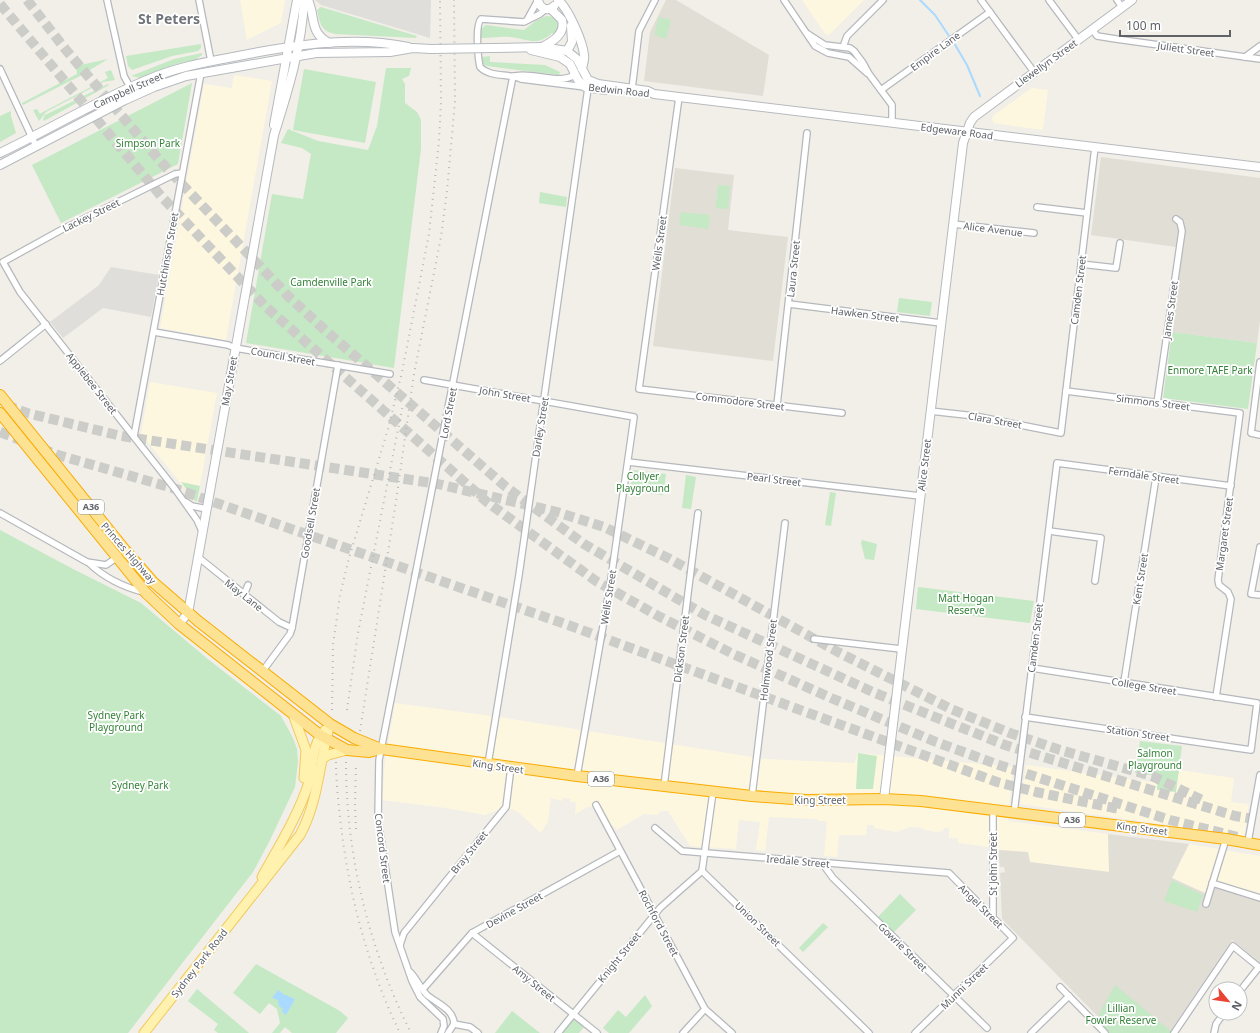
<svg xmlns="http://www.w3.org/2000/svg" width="1260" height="1033" viewBox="0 0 1260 1033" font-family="'Noto Sans',sans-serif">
<rect width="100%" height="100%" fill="#f1efe8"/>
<g fill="#fef7e0">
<path d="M240,0H285L281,23L247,40Z"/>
<path d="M802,0H864L829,35H826Z"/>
<path d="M234,75L272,81L226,340L160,328L204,84L232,88Z"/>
<path d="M1032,88L1048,90L1043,130L994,123L992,119L994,115Z"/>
<path d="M150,382L217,393L197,501H195L141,434Z"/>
<path d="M395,703L499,717L765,759L854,763L858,753L1013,767L1008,821L1108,834L1109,872L1030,862L1028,852L998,850L988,847L958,843V838H949V828H944L943,831L936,832L925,830L923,828L911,827L896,832L874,828V825H867L866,835H839L837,857L824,856L827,821H818V819L769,817L765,851L756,850L760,822L739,820L736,849L690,846L668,811H661L656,815L644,814L617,830L590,806L575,814L576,802H570V799L563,798L562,801L551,798L548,821L541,833L518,812L506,807L485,815L446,808L382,800L385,760Z"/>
<path d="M1026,765L1158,783L1157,790L1176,792L1179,770L1234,778L1231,802L1249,804L1244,836L1020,804Z"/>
<path d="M1189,844L1260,856V898L1205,893L1172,878Z"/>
</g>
<g fill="#e0deda">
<path d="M315,0H431L430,38L321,5Z"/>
<path d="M111,267L159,275L151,317L103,308L63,338L50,322L99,285Z"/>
</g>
<g fill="#e1ded6">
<path d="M666,0H676L769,55L763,96L644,81L650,32Z"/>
<path d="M1101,157L1260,178V320L1257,343L1172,332L1183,248L1091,235Z"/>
<path d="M675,168L734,175L728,230L788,237L773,361L653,346Z"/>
<path d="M1108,834L1189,844L1172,878L1205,893L1209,882L1260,901V962L1232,940L1169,1033H1114L1002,919L1000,873L1005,872L1004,867H1000L998,850L1028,852L1030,862L1109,872Z"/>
</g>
<g fill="#c5e8c5">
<path d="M321,7L417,36L416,38L335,34C320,31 320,22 317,10Z"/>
<path d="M546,16L554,17L559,25L555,35L552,33C537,47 528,39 510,37C501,36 491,38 481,38V29L486,25L524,30L537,20Z"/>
<path d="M659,17L671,20L666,39L654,35Z"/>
<path d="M201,44V48L198,51L172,56L132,70L128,66L126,56Z"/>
<path d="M202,53V55L195,60L177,64L141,78L131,76L174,59Z"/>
<path d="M490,56V62L545,65L560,72L559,75L487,66L483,64L482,57Z"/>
<path d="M108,59L80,76L23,105L22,103L77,74L76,66Z"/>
<path d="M386,68H411L409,76L402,79L405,84V103L417,112L421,120V149L394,368L246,343L272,194L303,199L311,154L302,148L281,143L288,129L318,141L368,150L377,126Z"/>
<path d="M304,69L376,82L365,143L293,130Z"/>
<path d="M111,70L115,80L103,82L46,112L39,121L33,110L37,109L40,114L43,112L108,78L105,72Z"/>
<path d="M192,83L178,164L61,223L32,165Z"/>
<path d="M108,84L109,85L44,121L43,119L45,115Z"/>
<path d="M11,111V116L16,133L0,142V116Z"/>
<path d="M718,185L730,186L728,209L716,208Z"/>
<path d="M540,192L567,197L566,207L539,203Z"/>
<path d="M681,212L710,215L708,229L679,225Z"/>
<path d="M899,298L932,302L930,316L897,312Z"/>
<path d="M1172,332L1257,343L1248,409L1163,398Z"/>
<path d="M633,470L666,474L663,495L630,491Z"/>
<path d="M686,475L696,477L691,509L682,508Z"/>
<path d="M181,482L200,486L197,501H195Z"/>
<path d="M830,492L836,493L831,526L825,525Z"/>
<path d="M0,530L73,569L141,603L209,660L281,716L293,738L297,749L298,762L295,787L269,842L253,872L128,1033H0Z"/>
<path d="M862,540L877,544L874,560L865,559L861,543Z"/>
<path d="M918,587L1034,601L1030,623L916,609Z"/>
<path d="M1140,741L1182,746L1176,792L1157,790L1158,776L1135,773Z"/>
<path d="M858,753L877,756L873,789H856Z"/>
<path d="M1172,880L1203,895L1197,912L1164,901Z"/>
<path d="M900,894L916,910L891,935L876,919Z"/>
<path d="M823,923L828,927L803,952L799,948Z"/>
<path d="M256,964L340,1011L348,1018L336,1033H292L285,1027L280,1033H272L280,1023L277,1009L269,1003L260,1014L233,993Z"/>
<path d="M1115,985L1172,1032L1171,1033H1108L1095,1021Z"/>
<path d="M197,989L249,1033H218L214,1030L218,1024L188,1001Z"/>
<path d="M645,995L652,1006L629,1033H609L603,1028L618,1010L626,1017Z"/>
<path d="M512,1011L540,1033H495Z"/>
<path d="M573,1018L584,1027L579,1033H561Z"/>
</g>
<path fill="#aadaff" d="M278,990L283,994L295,999L286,1015L282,1012L283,1009L279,1006L278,1000L272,998Z"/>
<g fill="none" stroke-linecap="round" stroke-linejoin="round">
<g stroke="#aadaff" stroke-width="2">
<path d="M920,0L935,15L949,36"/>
<path d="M954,43L967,65L980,96"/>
</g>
<g stroke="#ccccc8" stroke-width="10" stroke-dasharray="10 5" stroke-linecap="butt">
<path d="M27,0L66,50L161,162L289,297L326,331L506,487L584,544L705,615L875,693L1005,745L1235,816L1260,820"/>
<path d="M0,4L161,196L265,306L487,502L596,581L660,617L731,653L831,698L936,742L999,765L1170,820L1238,837"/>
<path d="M6,405L27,413L121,436L438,484L557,512L604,527L670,559L838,652L951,709L1010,733L1060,750L1152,776L1204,801"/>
<path d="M0,432L58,455L176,489L568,625L997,782L1036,792L1119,809"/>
</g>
<g stroke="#b5b8bc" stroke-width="8">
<g id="street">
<path d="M107,0L124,76L130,87"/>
<path d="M199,0L211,61"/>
<path d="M784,0L815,46L828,53L849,57L867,73"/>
<path d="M981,0L1034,72"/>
<path d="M1049,0L1078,39"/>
<path d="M1117,0L1122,7"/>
<path d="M546,9L540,14L524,22L481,19C475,25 478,58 480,67C490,78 509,73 521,79L585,87"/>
<path d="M527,20L538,0"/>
<path d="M1092,29L1097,36L1116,39L1260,59"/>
<path d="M808,34L825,45L850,48L854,51L863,63L869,74L892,105V122"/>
<path d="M843,47L847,36L883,0"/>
<path d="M1245,57L1260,46"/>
<path d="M0,69L36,146"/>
<path d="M515,76C535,72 557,85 575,75"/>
<path d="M632,89L639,31L655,0"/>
<path d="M881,90L990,12"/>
<path d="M679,97L639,389L842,413"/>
<path d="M182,173L175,174L61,230L3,262L20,292L175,489L197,520L202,531"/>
<path d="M1037,207L1087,213"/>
<path d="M953,224L1034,233"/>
<path d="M1081,264L1116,268L1120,243"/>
<path d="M789,304L941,323"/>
<path d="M154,332L228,345L235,348L390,374"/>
<path d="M0,361L46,324"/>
<path d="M1260,362L1251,433L1260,435"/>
<path d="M424,380L634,417L610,586L577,776"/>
<path d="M1066,391L1240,413L1218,580L1219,585L1228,592L1231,599L1216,697"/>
<path d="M1157,403L1182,231L1180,222L1176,219"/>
<path d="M777,405L807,133"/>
<path d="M930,411L975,416L1061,433L1095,147"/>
<path d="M134,436L201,73"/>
<path d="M628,462L920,496"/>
<path d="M186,502L192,506L207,509"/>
<path d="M0,513L87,562L106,565L119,556"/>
<path d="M1049,531L1101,538L1095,581"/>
<path d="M1260,547L1251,594L1260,595"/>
<path d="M198,557L279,622L292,628"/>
<path d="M89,563C103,577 125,588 144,592"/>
<path d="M244,595L248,585"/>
<path d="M814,639L901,649"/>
<path d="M262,672L290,634L292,628L338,365"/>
<path d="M1124,682L1156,477"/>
<path d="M1025,717L1251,750L1257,703L1032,668"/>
<path d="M488,764L519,575L588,88"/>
<path d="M664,786L698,513"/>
<path d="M752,796L785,523"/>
<path d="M596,805L705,1009L732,1033"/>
<path d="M993,810V918"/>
<path d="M1014,813L1057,463L1231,486"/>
<path d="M655,828L682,851L949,873L1013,938L915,1033"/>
<path d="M1248,842L1260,775"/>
<path d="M822,863L833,878L987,1028"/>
<path d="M702,871L869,1033"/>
<path d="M702,871L713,792"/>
<path d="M1212,883L1260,898"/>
<path d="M1206,904L1226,839"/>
<path d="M472,933L597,1033"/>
<path d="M400,945L404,933L506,807L511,767"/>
<path d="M410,972C417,979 420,988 427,995C436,1003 454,1009 454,1024L448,1033"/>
<path d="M1060,987L1105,1033"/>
<path d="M423,989L472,933L620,851"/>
<path d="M1240,991L1259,967"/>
<path d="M454,1024L470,1027L478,1033"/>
<path d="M441,1033L444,1026L443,1019L420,997L412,981L395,932L378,819L379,760L513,76"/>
<path d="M558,1033L660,908L702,871"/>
<path d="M683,1033L705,1009"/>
<path d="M1031,1033L1069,996"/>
<path d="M1174,1033L1233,946L1260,968"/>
<path d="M1214,1033L1216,1024L1224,1013"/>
</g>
</g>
<g stroke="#b6babf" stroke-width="10">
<g id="secondary">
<path d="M308,0C316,18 309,32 329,43"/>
<path d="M538,0C540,9 547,12 554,6"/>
<path d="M558,0C568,8 583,42 584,55C585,60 583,64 582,68"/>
<path d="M542,47C552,42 566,34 562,20L551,9"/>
<path d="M493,48L542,47L567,51L577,59L588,80L598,84L648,91L654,94L1260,167"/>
<path d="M531,50L560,57L570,64L578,80L585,87L606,90"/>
<path d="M567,51L572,42L571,26"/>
<path d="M274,125L297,0"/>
<path d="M0,153C50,129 98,100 149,79C175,68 201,63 228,58C287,46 349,35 408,47"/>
<path d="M0,165L125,100L154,87L186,76L316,53L390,52L413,48L431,49"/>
<path d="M179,624L188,613L274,135C288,91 302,46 304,0"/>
<path d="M884,799L963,143L970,123L974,117L1132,0"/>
</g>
</g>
<g stroke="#f2c960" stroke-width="11">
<g id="primary">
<path d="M293,714L306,750L304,778"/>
<path d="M322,759L328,755L347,750"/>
<path d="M262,877C278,848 296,819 307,788C314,769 310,746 325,730"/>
<path d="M144,1033L300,835C319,800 319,762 330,724"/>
</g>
</g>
<g stroke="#f9ab00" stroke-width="12">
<g id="highway">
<path d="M0,395L125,550L153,582L198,621L330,724L354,738L381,749"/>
<path d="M0,413L146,593L179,624L320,735L347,750L369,752L381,749L389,750L577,776L752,796L806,800L884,799L921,801L1226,839L1260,845"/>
</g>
</g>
<use href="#street" stroke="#fff" stroke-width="5.5"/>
<use href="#secondary" stroke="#fff" stroke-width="8"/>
<use href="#primary" stroke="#fff2af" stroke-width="9"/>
<use href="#highway" stroke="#fde293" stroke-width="10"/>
<g stroke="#b6b7b8" stroke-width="2" stroke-dasharray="1 5" stroke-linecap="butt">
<path d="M332,710L333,645L340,595L349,558L388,429L402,372L429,234L439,141L441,101L440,0"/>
<path d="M347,710L358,633L403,404"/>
<path d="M360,731L396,501L414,374L441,237L447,191L455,101L454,0"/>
<path d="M336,762C336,780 338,799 340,817C348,892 367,965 400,1033"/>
<path d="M346,762C346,856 369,949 411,1033"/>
<path d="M356,829L355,805L356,763"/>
</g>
<g stroke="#b6babf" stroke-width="10" stroke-linecap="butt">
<path id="secondary-bridge" d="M431,49L493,48"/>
</g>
<use href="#secondary-bridge" stroke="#fff" stroke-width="8"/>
</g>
<g text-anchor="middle" stroke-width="3.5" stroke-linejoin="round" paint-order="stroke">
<g fill="#fff" stroke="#8f9295" stroke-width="1">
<rect x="78" y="500" width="26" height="14" rx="3"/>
<rect x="588" y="772" width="26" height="14" rx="3"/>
<rect x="1059" y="813" width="26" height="14" rx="3"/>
</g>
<g font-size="9" font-weight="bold" fill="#5f6368">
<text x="91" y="510">A36</text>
<text x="601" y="782">A36</text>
<text x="1072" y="823">A36</text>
</g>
<g font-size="10" fill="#5f6368" stroke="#fff">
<text transform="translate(1186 49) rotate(8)" y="4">Juliett Street</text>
<text transform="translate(935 51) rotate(-36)" y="4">Empire Lane</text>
<text transform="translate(1046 63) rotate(-36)" y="4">Llewellyn Street</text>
<text transform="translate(128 90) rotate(-24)" y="4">Campbell Street</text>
<text transform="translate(619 90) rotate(6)" y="4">Bedwin Road</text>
<text transform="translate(957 131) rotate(7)" y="4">Edgeware Road</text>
<text transform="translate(91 215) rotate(-26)" y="4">Lackey Street</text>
<text transform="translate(993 229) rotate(7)" y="4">Alice Avenue</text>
<text transform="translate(659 243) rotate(-82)" y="4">Wells Street</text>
<text transform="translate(167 254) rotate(-80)" y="4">Hutchinson Street</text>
<text transform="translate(793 269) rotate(-84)" y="4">Laura Street</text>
<text transform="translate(1078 290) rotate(-83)" y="4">Camden Street</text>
<text transform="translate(1170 310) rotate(-82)" y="4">James Street</text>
<text transform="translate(865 314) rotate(7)" y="4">Hawken Street</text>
<text transform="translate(283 356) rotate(10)" y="4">Council Street</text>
<text transform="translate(229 381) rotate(-80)" y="4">May Street</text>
<text transform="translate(92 383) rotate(52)" y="4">Applebee Street</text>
<text transform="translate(505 394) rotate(10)" y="4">John Street</text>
<text transform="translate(740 401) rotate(7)" y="4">Commodore Street</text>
<text transform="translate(1153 402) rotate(7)" y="4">Simmons Street</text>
<text transform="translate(448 413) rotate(-79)" y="4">Lord Street</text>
<text transform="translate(995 420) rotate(10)" y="4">Clara Street</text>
<text transform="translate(540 427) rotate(-81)" y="4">Darley Street</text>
<text transform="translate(924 465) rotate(-83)" y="4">Alice Street</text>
<text transform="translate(1144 475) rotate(8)" y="4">Ferndale Street</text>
<text transform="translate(774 479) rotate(7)" y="4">Pearl Street</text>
<text transform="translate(310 523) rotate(-80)" y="4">Goodsell Street</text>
<text transform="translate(1224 534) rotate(-82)" y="4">Margaret Street</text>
<text transform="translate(129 553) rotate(49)" y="4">Princes Highway</text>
<text transform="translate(1140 579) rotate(-81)" y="4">Kent Street</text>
<text transform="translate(244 595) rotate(38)" y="4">May Lane</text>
<text transform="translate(608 597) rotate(-81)" y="4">Wells Street</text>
<text transform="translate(1035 638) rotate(-83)" y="4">Camden Street</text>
<text transform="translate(681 649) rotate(-83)" y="4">Dickson Street</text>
<text transform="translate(768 660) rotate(-83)" y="4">Holmwood Street</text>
<text transform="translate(1144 686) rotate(9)" y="4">College Street</text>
<text transform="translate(1138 733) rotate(8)" y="4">Station Street</text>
<text transform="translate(498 766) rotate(8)" y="4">King Street</text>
<text x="820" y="804">King Street</text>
<text transform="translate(1142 828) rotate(7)" y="4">King Street</text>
<text transform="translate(383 848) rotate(83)" y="4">Concord Street</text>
<text transform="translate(469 852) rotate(-51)" y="4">Bray Street</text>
<text transform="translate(798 861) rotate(5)" y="4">Iredale Street</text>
<text transform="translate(993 864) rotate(-90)" y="4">St John Street</text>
<text transform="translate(981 906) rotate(45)" y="4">Angel Street</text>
<text transform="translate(514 910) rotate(-29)" y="4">Devine Street</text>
<text transform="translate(659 923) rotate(62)" y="4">Rochford Street</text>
<text transform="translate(758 924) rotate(44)" y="4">Union Street</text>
<text transform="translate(903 947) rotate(45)" y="4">Gowrie Street</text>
<text transform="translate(619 957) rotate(-51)" y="4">Knight Street</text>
<text transform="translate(199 963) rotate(-52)" y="4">Sydney Park Road</text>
<text transform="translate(534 983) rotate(39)" y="4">Amy Street</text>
<text transform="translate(964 986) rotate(-44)" y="4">Munni Street</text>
</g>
<g font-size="10" fill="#348238" stroke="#fff">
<text x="148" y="147">Simpson Park</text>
<text x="331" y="286">Camdenville Park</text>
<text x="1210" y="374">Enmore TAFE Park</text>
<text x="643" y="480">Collyer<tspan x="643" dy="12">Playground</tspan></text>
<text x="966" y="602">Matt Hogan<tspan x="966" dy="12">Reserve</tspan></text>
<text x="116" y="719">Sydney Park<tspan x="116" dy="12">Playground</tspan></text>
<text x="1155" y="757">Salmon<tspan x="1155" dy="12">Playground</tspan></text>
<text x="140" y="789">Sydney Park</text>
<text x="1121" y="1012">Lillian<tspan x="1121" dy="12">Fowler Reserve</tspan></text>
</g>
<g font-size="14" font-weight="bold" fill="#70757a" stroke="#fff">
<text x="169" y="24">St Peters</text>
</g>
</g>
<g transform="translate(1228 1001) rotate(119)"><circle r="19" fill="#ffffff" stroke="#bfc1c3"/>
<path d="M0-3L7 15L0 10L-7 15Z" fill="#ea4335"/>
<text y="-6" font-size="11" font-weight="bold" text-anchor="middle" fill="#5f6368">N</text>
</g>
<path d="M1120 30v6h110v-6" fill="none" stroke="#5f6368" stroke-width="2"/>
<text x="1126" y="30" font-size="12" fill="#5f6368" stroke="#ffffff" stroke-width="3" paint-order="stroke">100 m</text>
</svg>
